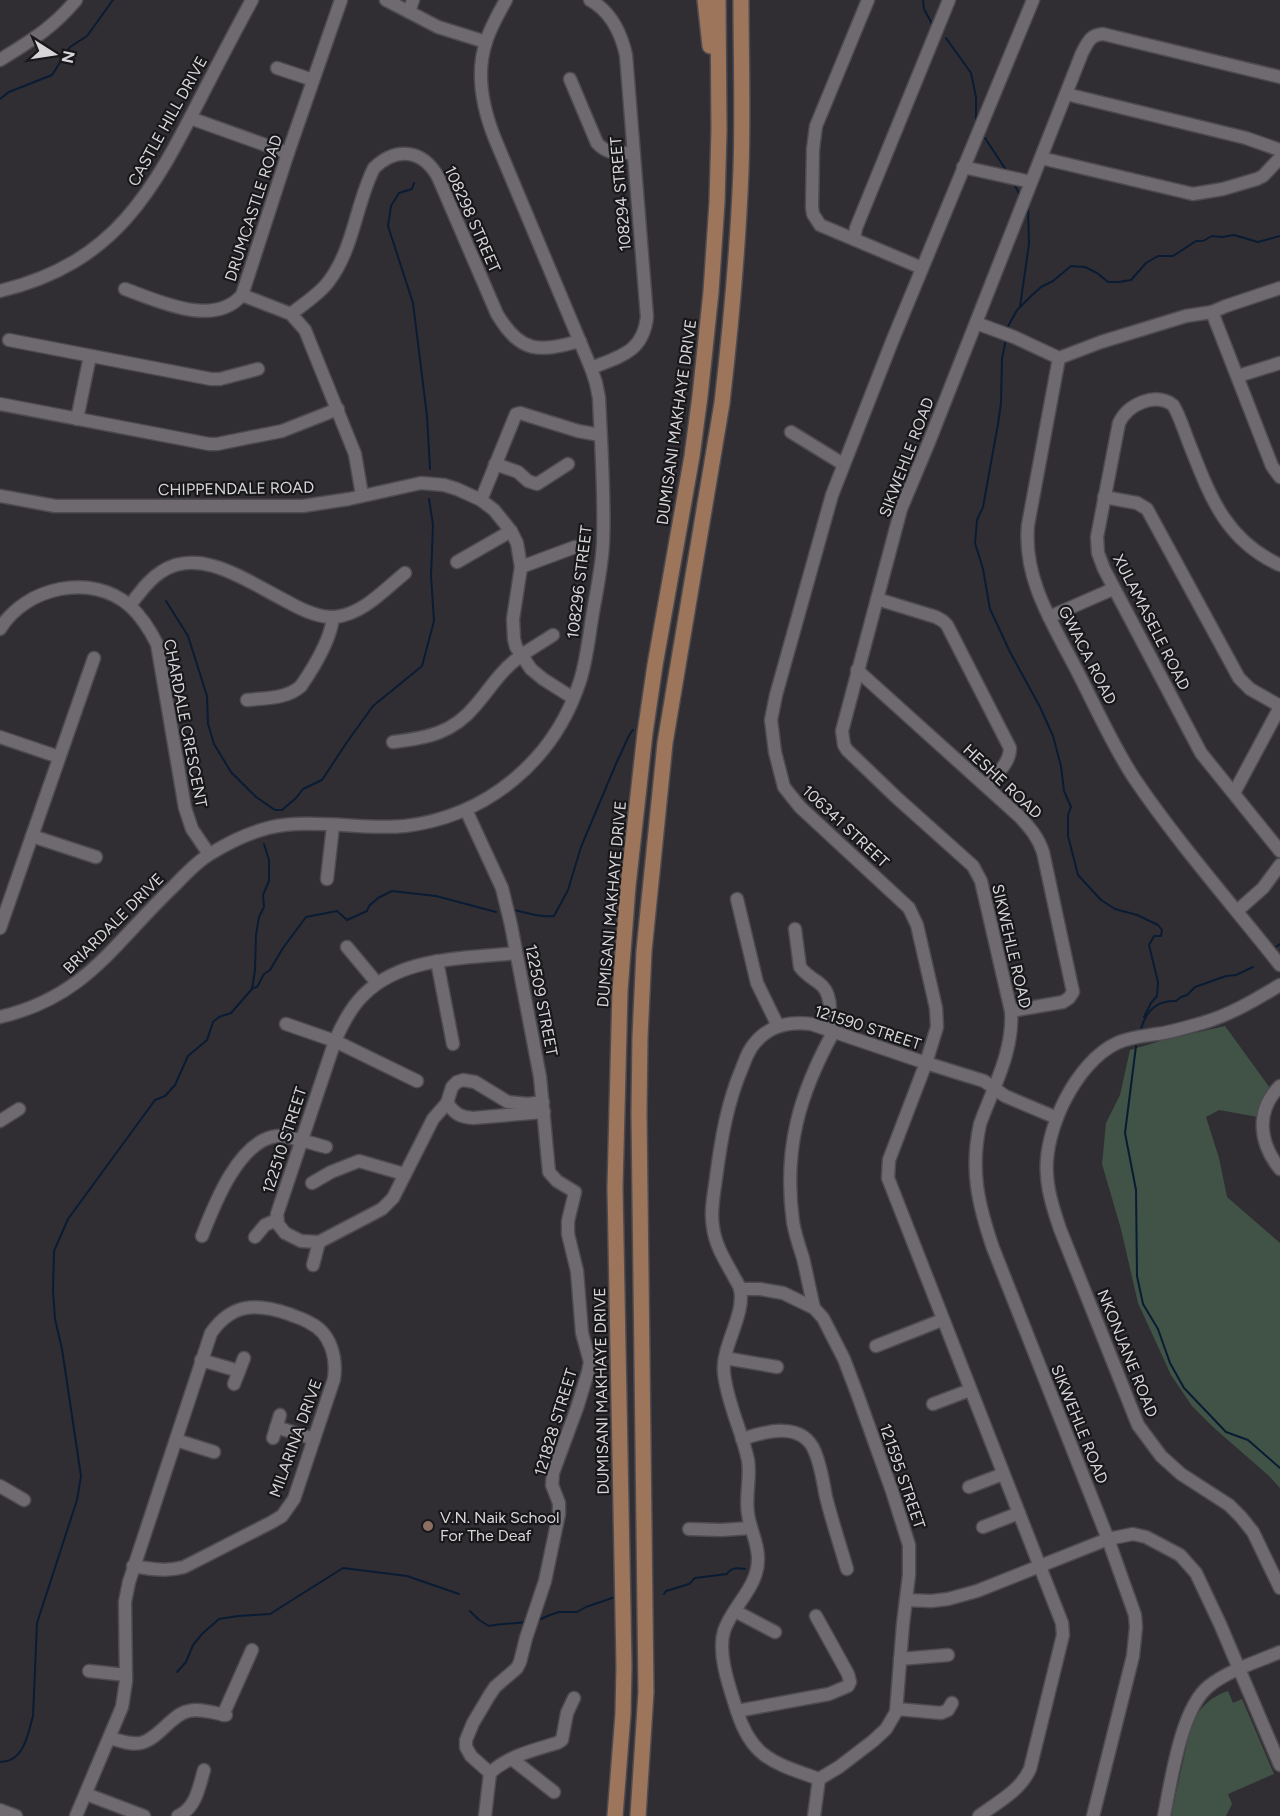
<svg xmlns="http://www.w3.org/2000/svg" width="1280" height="1816" viewBox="0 0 1280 1816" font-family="Figtree,sans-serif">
<rect width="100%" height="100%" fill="#312e33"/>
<g fill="#405346">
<path d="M1225,1026L1270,1088L1263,1099L1258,1117L1219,1110L1206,1117L1219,1158L1227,1197L1280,1243V1488L1269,1476L1213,1427L1192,1406L1171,1375L1138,1303L1121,1229L1102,1164L1106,1123L1120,1095L1130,1050L1164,1040Z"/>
<path d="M1228,1691L1233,1703L1242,1699L1274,1774L1228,1794L1232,1804L1226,1816H1171L1190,1730C1197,1710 1208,1698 1228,1691Z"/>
</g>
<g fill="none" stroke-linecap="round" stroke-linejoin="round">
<g stroke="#091c34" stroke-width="2">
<path d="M923,0L924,9L932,24"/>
<path d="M946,38L971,73L976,97V119"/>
<path d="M0,99L9,92L52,75L70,47L87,36L113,0"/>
<path d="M985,138L1006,170"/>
<path d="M414,183L412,189L399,193L391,206L388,226L413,303L427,416L430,469"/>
<path d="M1014,184L1020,195"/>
<path d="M1020,307L1029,244L1028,206"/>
<path d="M1006,330L1017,310L1030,297L1041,287L1053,281L1071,266L1085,267L1097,273L1108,282H1119L1131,280L1146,263L1158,256H1173L1196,241H1203L1212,236L1222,237L1234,235L1258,242L1280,236"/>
<path d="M1006,339L1002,359L1001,403L998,424L983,507L977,520L975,543L983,569L990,609L1010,652L1040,707L1053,736L1061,766L1064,791L1071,807L1068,815V836L1078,875L1101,900L1115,909L1137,915L1158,925L1162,930L1161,936H1154L1149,945L1158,982L1157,996L1151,1003L1144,1017"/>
<path d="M166,601L188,636L207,696L208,724L214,744L231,772L256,797L275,810H282L296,798L303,789L322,780L347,742L373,706L422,666L434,621L431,576L433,525L429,499"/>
<path d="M513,910C527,912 539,918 554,916L568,890L581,847L618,759C623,751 628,734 633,730"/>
<path d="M1276,947L1280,944"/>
<path d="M253,988L257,987L264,974L270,970L283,948L306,917L337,911L347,920L367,911L369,906L378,898L392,891L436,896L496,912"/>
<path d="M1141,1029C1146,1011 1157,1000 1176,1001L1181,997L1187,995L1195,987L1226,976L1236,975L1253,967"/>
<path d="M1136,1046L1125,1133L1136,1190L1137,1276L1143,1304L1158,1329L1170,1363L1184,1388L1226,1432L1248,1440L1280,1468"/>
<path d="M664,1594L666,1591L689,1584L695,1578L727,1574C731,1567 738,1568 745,1569"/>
<path d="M470,1611L479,1620L489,1626C502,1623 513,1624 525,1622"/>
<path d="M536,1621L550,1615L559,1612H577L586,1607L615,1597"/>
<path d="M177,1672L186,1662L193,1645L202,1634L219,1619L238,1616L270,1614L343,1568L407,1576L459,1594"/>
<path d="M0,1762C3,1761 7,1762 10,1760C25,1754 29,1730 33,1716L37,1623L77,1500L81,1476L62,1349L55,1319L53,1291L54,1251L68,1219L155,1100L165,1096L175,1085L188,1056L207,1040L213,1022L219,1017L231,1013L252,989L255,970L256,935L259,917L264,907L263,895L269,881V860L264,844"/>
</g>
<g stroke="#4e4b50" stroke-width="15">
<g id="minor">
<path d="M386,0L438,27L486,42"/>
<path d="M590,0C610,11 621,33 626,55L647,317C643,352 621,356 591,368"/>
<path d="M868,0L816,126L813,149L812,207L813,214L820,225L922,268"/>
<path d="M409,12L413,0"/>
<path d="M0,60C30,41 53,28 76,0"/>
<path d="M277,68L313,80"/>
<path d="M570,79L597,143C608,155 619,153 633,153"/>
<path d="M1066,94L1246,138L1280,150"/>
<path d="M190,118L288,153"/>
<path d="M1041,158L1193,194L1223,189L1257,179L1263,176L1280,158"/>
<path d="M963,167L1031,182"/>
<path d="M854,239L856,228L949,0"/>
<path d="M125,289C158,301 214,328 242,295L288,153L341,0"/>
<path d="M0,291C116,263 153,191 203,93C219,62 235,31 252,0"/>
<path d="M242,295L291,314L305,330L355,454L362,495"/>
<path d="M1212,312L1226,306L1280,288"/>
<path d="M291,314C303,304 320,294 329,281C354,248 356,203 374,168C397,146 423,150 438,177L497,314C521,354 539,352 580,341"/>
<path d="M976,323L1014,337L1059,358"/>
<path d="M9,340L211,379H220L258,369"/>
<path d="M1059,358L1028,525C1023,577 1051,621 1074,665C1094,703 1111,743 1134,778C1178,843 1231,903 1280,965"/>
<path d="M1059,358L1101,342L1186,316L1212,312L1272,466L1280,477"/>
<path d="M1238,376L1280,363"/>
<path d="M0,404L209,444H217L282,431L338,409"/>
<path d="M77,419L90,356"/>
<path d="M791,432L843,464"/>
<path d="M495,464L518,472L528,481L537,484L568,464"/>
<path d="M0,496L55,506H303L349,499L421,483L444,485L457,489L481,500L494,510L511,531L517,543L521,567L513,619L514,639L516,647L531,669L543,679L573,698"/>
<path d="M1104,497L1137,503L1147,509L1239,678L1250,689L1280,706"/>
<path d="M481,500L516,414L520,413L578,431L600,435"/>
<path d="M457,562L511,531"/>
<path d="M1280,565C1225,540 1210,496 1189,443C1184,431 1180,416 1173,405C1155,392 1128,404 1119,423L1097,537L1098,553L1104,569L1201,753L1280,851"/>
<path d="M521,567L575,547"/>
<path d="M877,599L936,617L943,621L947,625L1010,748C1010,764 995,775 986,786"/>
<path d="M130,605C139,594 148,580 161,572C201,545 251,584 288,602C302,610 319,618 335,617C363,614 384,590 405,573"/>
<path d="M1049,617L1113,589"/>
<path d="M0,629C25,587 92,572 130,606C142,617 150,630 157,644L185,808L192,829L209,854"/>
<path d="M857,670L1020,817C1030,828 1038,837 1043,852L1073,992L1069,998L1063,1002L1011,1011"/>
<path d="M247,700C265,698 287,699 301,686C314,667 331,640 333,617"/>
<path d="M0,737L59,757"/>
<path d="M393,742C427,738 453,733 475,706C484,696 492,684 501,674C515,657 535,647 553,635"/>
<path d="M1234,793L1280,707"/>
<path d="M466,810L502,888L511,925L540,1077L549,1172L557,1181L575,1192L568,1221V1234L577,1271L582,1333L590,1362L588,1372L577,1408L553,1473L552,1485L559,1503V1514L545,1581L526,1638L520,1662L517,1668L495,1687L489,1696L473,1723L466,1740V1747L471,1756L490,1773"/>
<path d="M32,836L96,857"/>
<path d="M327,879L333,826"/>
<path d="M737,899L757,983L778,1026"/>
<path d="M1237,911L1263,888L1280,865"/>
<path d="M0,928L94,658"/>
<path d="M795,929L800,967C805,974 812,978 819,983C833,993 830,1013 829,1029"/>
<path d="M347,947L377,983"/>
<path d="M516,953C462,959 396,956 358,1001C348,1013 341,1027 335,1041L277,1214L278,1224L285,1233L301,1241L319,1242L382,1209L393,1198L433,1119L447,1103L452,1087L457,1082L463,1080L475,1082L508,1102L528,1104L543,1102"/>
<path d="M437,961L453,1044"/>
<path d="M1280,985C1255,1000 1230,1015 1202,1023C1187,1027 1172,1032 1157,1034C1143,1036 1130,1037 1117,1043C1076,1062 1043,1131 1047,1175C1048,1193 1054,1211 1060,1229L1138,1425L1161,1456L1181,1474L1229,1505L1241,1517L1253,1532L1280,1588"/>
<path d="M0,1017C86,997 114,943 173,887C184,876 196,862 210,854C231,841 259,828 284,825C324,820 365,830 405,826C487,816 554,761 580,681C587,659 589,635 593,612C597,589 602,566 603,543C605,495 601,446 599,398L596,383L591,368L495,139C483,109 475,75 486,42C490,28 499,13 506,0"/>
<path d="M286,1024L335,1041L417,1081"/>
<path d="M1280,1086C1255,1111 1259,1143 1280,1169"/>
<path d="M447,1103C455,1114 460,1117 473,1118L544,1112"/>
<path d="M0,1121L19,1109"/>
<path d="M312,1183L331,1172L359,1161L404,1174"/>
<path d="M202,1236C214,1205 239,1140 277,1136C288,1135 313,1144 326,1147"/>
<path d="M255,1237L265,1225L277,1220"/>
<path d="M313,1265L319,1242"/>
<path d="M740,1289H760L783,1293L814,1308L823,1318L844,1359L858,1396L892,1491L909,1545V1575L903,1624L896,1712L886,1729L873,1741L839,1767L819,1779"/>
<path d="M814,1308C810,1291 807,1275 803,1258C799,1246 795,1234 793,1222C783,1150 799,1094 834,1031"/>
<path d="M876,1346L942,1320"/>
<path d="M725,1358L777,1367"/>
<path d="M201,1360L239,1371"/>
<path d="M234,1384L244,1358"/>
<path d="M933,1404L970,1390"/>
<path d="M276,1427L314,1439"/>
<path d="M273,1438L280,1415"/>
<path d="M742,1439C766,1431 803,1421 815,1452C821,1466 823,1482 826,1497C832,1521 840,1545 847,1569"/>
<path d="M176,1440L214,1452"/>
<path d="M0,1486L24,1500"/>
<path d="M969,1487L1003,1474"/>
<path d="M983,1527L1019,1513"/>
<path d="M689,1529L721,1530L751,1528"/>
<path d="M906,1600L931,1601L948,1599L977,1591L1108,1539L1133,1534L1146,1537L1180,1555L1196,1573L1220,1624L1280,1765"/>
<path d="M735,1611L775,1632"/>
<path d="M900,1659L948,1655"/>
<path d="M89,1671L126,1675"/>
<path d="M897,1709L941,1713L948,1710L952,1703"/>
<path d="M737,1711L829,1694L848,1686L850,1682L848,1674L816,1616"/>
<path d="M223,1715L252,1650"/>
<path d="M110,1738C141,1748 146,1745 169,1723C175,1718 181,1712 189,1711C200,1708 214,1713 226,1715"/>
<path d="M512,1759L554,1792"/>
<path d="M819,1779C775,1763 752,1759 737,1711C730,1689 717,1654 724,1631C732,1606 759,1587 758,1558C758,1543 750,1529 748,1514C745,1496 751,1478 748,1460C742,1431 727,1403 724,1373C721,1347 746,1314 740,1289C739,1284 734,1278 732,1273C724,1259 715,1244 713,1227C710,1211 714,1194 716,1178C721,1140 727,1103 742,1068C745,1060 748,1051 754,1044C768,1026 789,1021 811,1024L926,1063L984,1081L1005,1096L1057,1118"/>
<path d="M86,1794L144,1816"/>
<path d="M0,1810L16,1816"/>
<path d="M76,1816L122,1707L126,1681L125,1602L129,1582L211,1333C232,1303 256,1303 289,1314C296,1317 304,1319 310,1323C331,1333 337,1358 334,1379L294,1499L282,1516L272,1522L184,1567C166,1572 151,1569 133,1566"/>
<path d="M178,1816C196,1808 199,1787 204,1770"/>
<path d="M485,1816L490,1773C508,1756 534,1750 557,1743L562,1740L567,1713L574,1698"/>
<path d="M814,1816L819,1779"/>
<path d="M979,1816C998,1802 1020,1791 1030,1769L1063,1635L1062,1623L888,1178L889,1160L926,1063L937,1027L936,1008L917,925L909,908L800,807L784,787L775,752L771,720L776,695L832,495L893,339L1033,0"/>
<path d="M1093,1816L1133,1656L1136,1627L1135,1615L1108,1539L993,1248C978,1204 970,1170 980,1124C993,1088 1014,1051 1011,1011L981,881L973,866L897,798L847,750L844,745L842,731L901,509L929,442L1082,53C1088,42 1090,35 1103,34L1280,77"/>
<path d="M1164,1816C1171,1781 1181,1708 1209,1686C1229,1670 1257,1662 1280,1652"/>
</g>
</g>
<g stroke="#4e4b50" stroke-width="18">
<g id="major">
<path d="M705,0L710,46"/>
<path d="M615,1816L623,1714L624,1666L615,1188L620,991L628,886L645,733L655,665L692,456L700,396L711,292L717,202L719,130L718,0"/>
<path d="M638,1816L646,1692L639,1113L640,1037L644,951L665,743L722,403C731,325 738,248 741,170C743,113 741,56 741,0"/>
</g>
</g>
<use href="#minor" stroke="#6e6a70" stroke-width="12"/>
<use href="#major" stroke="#9c755b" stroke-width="15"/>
</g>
<circle fill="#8d6e63" stroke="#181719" stroke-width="2" cx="428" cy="1526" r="6"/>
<g text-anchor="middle" stroke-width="4.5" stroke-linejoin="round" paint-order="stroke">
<g font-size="16" fill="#d7d5d8" stroke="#181719">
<text transform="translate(167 121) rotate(-61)" y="6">CASTLE HILL DRIVE</text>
<text transform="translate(620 194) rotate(-95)" y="6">108294 STREET</text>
<text transform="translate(253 208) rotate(-72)" y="6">DRUMCASTLE ROAD</text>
<text transform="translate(473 219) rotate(66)" y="6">108298 STREET</text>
<text transform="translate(676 422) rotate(-82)" y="6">DUMISANI MAKHAYE DRIVE</text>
<text transform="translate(906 457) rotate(-69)" y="6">SIKWEHLE ROAD</text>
<text transform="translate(236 488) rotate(-1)" y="6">CHIPPENDALE ROAD</text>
<text transform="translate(579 582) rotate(-83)" y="6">108296 STREET</text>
<text transform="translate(1152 622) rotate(63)" y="6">XULAMASELE ROAD</text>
<text transform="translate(1088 655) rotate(63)" y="6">GWACA ROAD</text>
<text transform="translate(186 723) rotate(79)" y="6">CHARDALE CRESCENT</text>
<text transform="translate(1003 781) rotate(43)" y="6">HESHE ROAD</text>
<text transform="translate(846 826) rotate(43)" y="6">106341 STREET</text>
<text transform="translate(611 904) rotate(-85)" y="6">DUMISANI MAKHAYE DRIVE</text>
<text transform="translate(113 923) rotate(-45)" y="6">BRIARDALE DRIVE</text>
<text transform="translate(1012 946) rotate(77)" y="6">SIKWEHLE ROAD</text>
<text transform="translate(542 1000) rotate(79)" y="6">122509 STREET</text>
<text transform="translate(868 1027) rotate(18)" y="6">121590 STREET</text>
<text transform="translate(284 1140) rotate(-72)" y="6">122510 STREET</text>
<text transform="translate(1128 1353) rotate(68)" y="6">NKONJANE ROAD</text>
<text transform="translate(601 1391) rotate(-91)" y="6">DUMISANI MAKHAYE DRIVE</text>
<text transform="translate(555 1422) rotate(-73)" y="6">121828 STREET</text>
<text transform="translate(1080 1424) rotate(68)" y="6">SIKWEHLE ROAD</text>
<text transform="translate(295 1438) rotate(-70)" y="6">MILARINA DRIVE</text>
<text transform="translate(903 1476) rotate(71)" y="6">121595 STREET</text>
</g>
<g font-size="16" fill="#d7d5d8" stroke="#181719" text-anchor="start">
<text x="440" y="1523">V.N. Naik School<tspan x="440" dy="18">For The Deaf</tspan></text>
</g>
</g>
<g transform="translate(54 54) rotate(102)" stroke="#181719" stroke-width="4.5" paint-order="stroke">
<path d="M0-4.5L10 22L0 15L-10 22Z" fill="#d7d5d8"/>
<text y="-9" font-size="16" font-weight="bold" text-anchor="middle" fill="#d7d5d8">N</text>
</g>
</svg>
